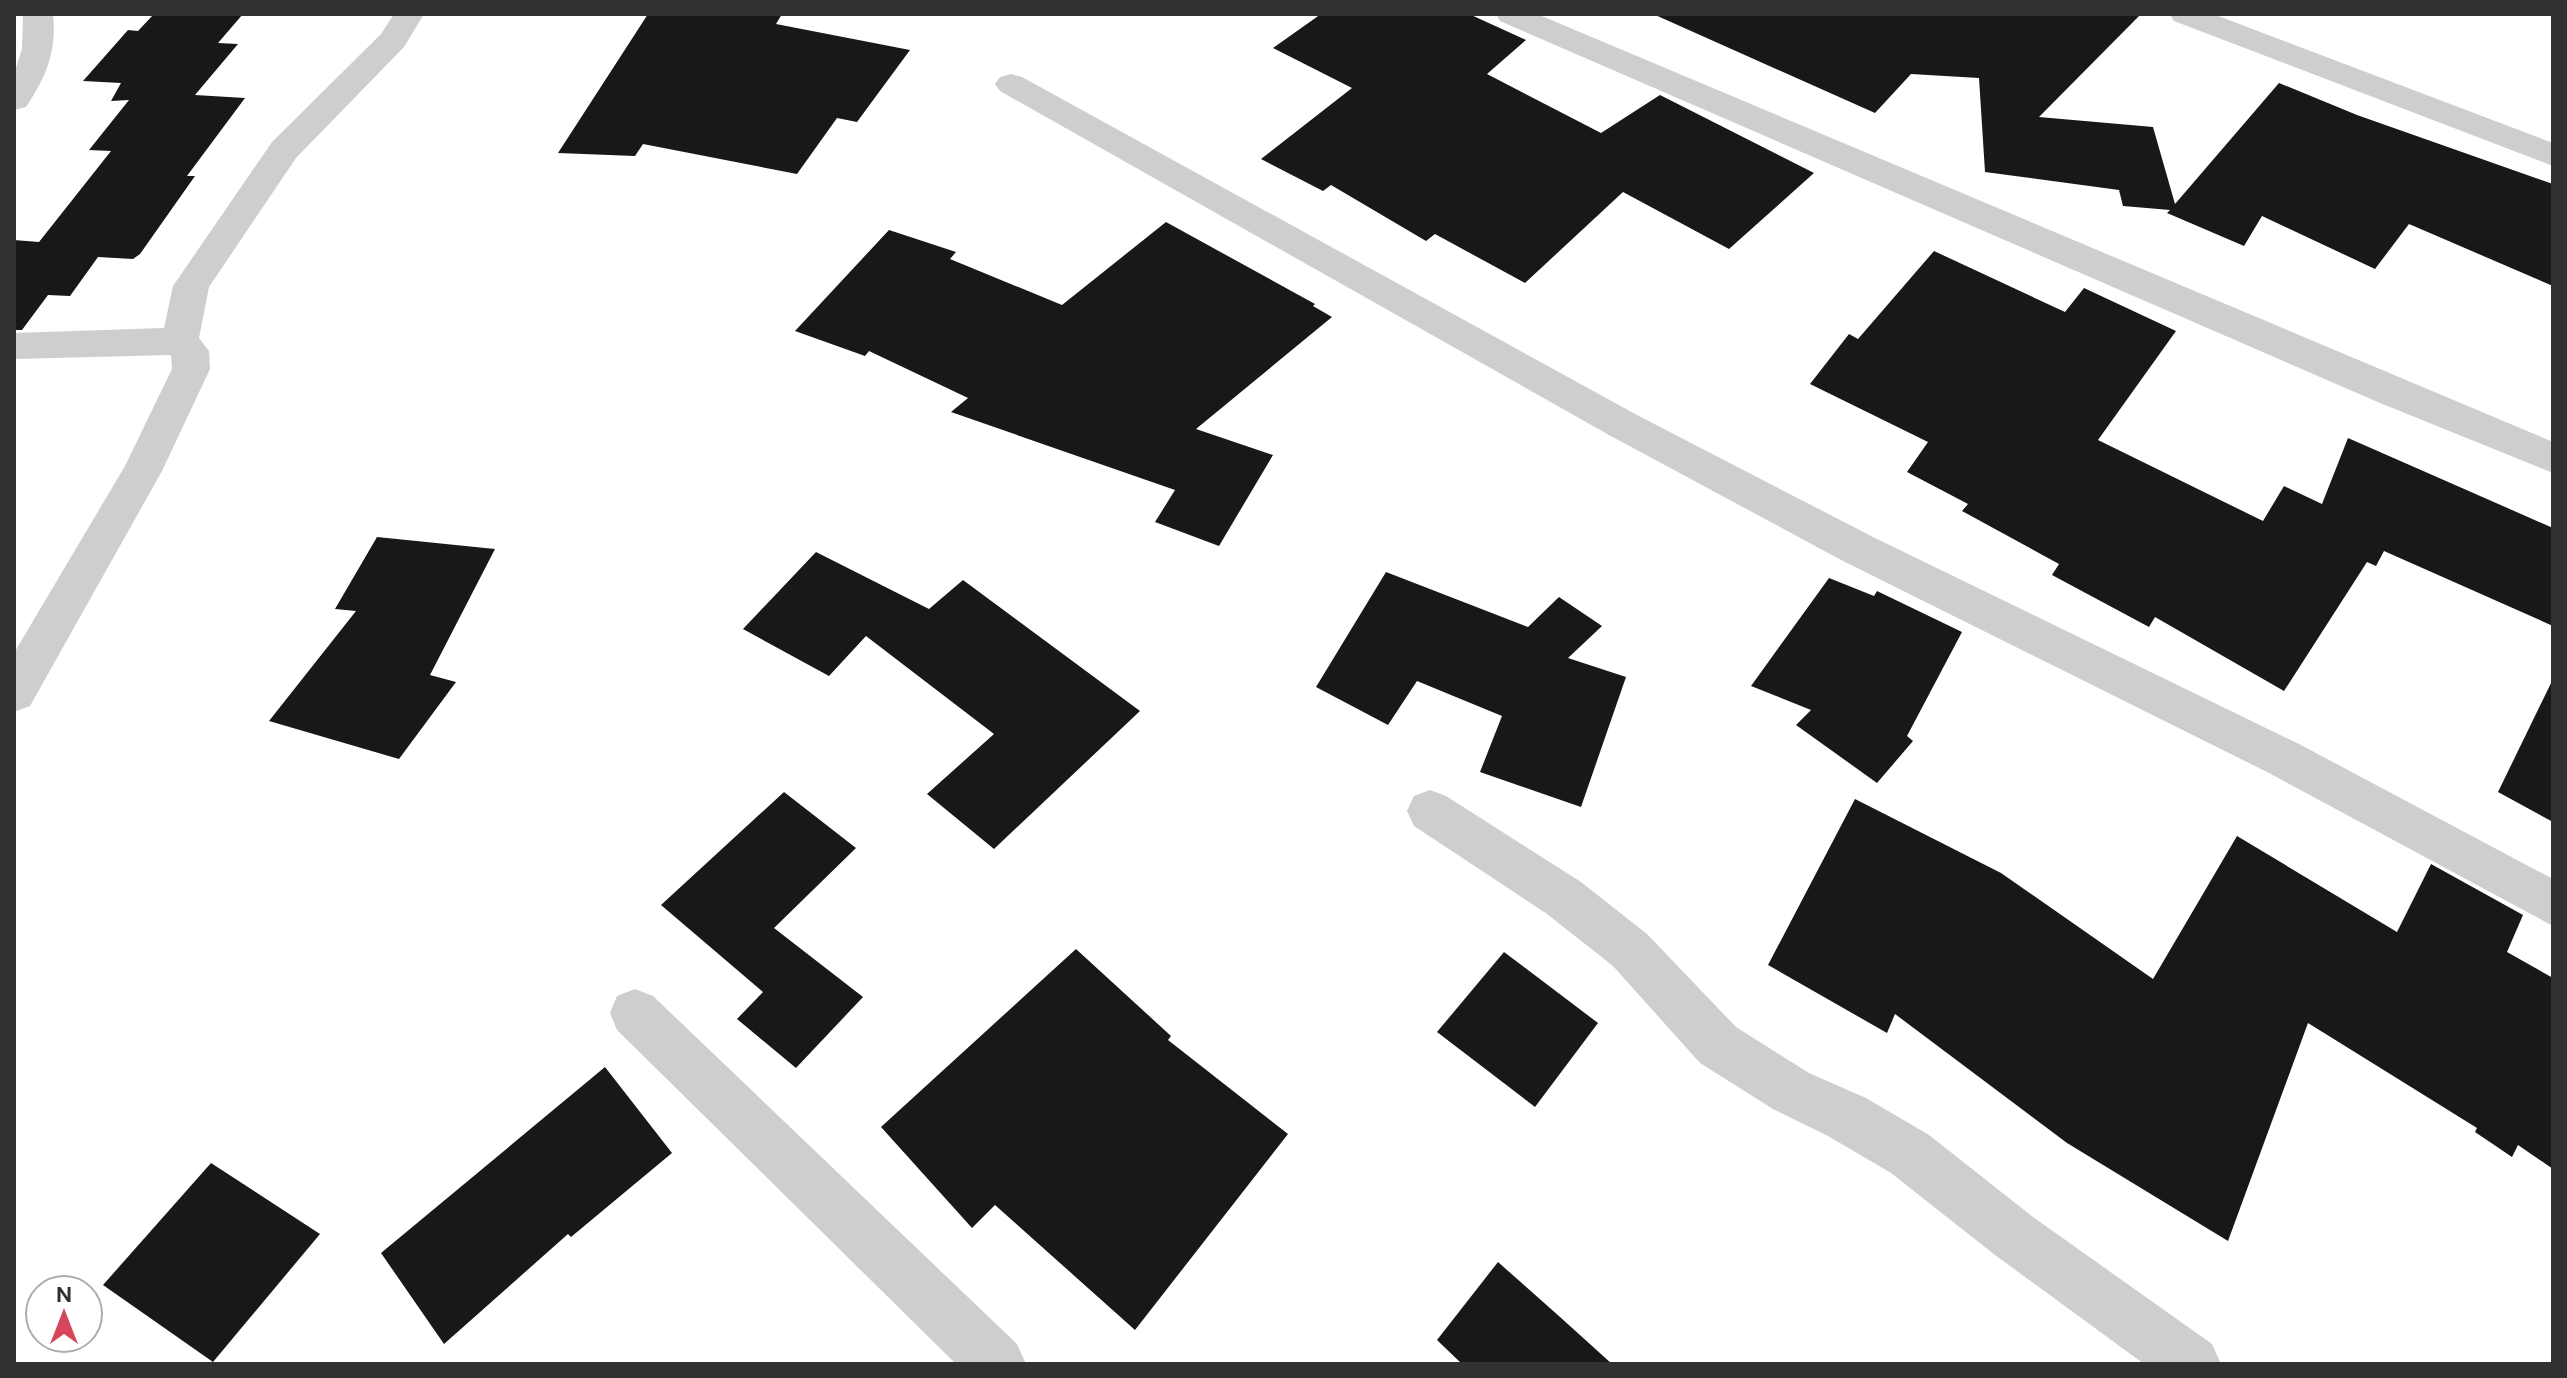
<svg xmlns="http://www.w3.org/2000/svg" width="2567" height="1378" viewBox="0 0 2567 1378" font-family="'DM Sans',sans-serif">
<rect width="100%" height="100%" fill="#fff"/>
<g fill="#181818">
<path d="M154,14H243L218,43L238,44L195,95L245,98L187,176H195L140,254L133,259L98,257L70,296L48,295L22,330H14V240L39,242L111,151L89,150L129,100L111,101L121,83L83,81L128,30L138,31Z"/>
<path d="M648,14H782L776,24L910,50L857,122L837,118L797,174L643,144L635,156L558,153Z"/>
<path d="M1321,14H1469L1526,40L1487,74L1601,133L1660,95L1814,173L1729,249L1623,192L1525,283L1435,234L1426,241L1331,185L1323,191L1261,159L1352,88L1273,48Z"/>
<path d="M1653,14H2141L2039,117L2153,127L2175,204L2279,83L2357,115L2553,184V286L2409,224L2375,269L2262,216L2244,246L2167,213L2170,210L2123,206L2119,190L1985,172L1979,78L1911,74L1875,113Z"/>
<path d="M1166,222L1315,304L1313,306L1332,317L1196,429L1273,455L1219,546L1155,522L1175,490L951,412L968,398L869,351L865,356L795,331L889,230L956,252L950,259L1062,305Z"/>
<path d="M1934,251L2065,312L2084,288L2176,331L2098,440L2263,521L2284,486L2322,504L2348,438L2553,528V626L2384,551L2376,566L2367,562L2284,691L2155,617L2149,627L2052,575L2059,564L1962,511L1968,504L1907,472L1928,442L1810,384L1849,334L1858,339Z"/>
<path d="M377,537L495,549L430,675L456,682L399,759L269,721L356,611L335,609Z"/>
<path d="M816,552L929,609L963,580L1140,711L994,849L927,794L994,734L866,636L829,676L743,629Z"/>
<path d="M1386,572L1528,627L1559,597L1602,626L1568,658L1626,677L1581,807L1480,772L1502,716L1417,681L1388,725L1316,687Z"/>
<path d="M1829,578L1874,596L1877,591L1962,632L1907,736L1913,741L1877,783L1796,725L1811,710L1751,686Z"/>
<path d="M2553,679V822L2498,792Z"/>
<path d="M784,792L856,848L774,928L863,997L796,1068L737,1019L763,992L661,905Z"/>
<path d="M1855,799L2001,873L2153,979L2237,836L2397,932L2431,864L2523,915L2507,952L2553,978V1169L2518,1145L2512,1157L2475,1132L2477,1128L2308,1023L2228,1241L2067,1143L1895,1014L1887,1033L1768,965Z"/>
<path d="M1076,949L1171,1036L1168,1040L1288,1134L1135,1330L995,1205L972,1228L881,1127Z"/>
<path d="M1504,952L1598,1023L1535,1107L1437,1032Z"/>
<path d="M605,1067L672,1153L571,1237L568,1234L444,1344L381,1253Z"/>
<path d="M211,1163L320,1234L213,1362L103,1285Z"/>
<path d="M1498,1262L1560,1317L1612,1364H1462L1437,1340Z"/>
</g>
<g fill="none" stroke-linecap="round" stroke-linejoin="round">
<g fill="#cecece" fill-rule="evenodd">
<path d="M23,14H53C57,52 46,77 26,107L14,110V74L22,49Z"/>
<path d="M394,14H424L404,47L296,158L209,287L199,338L209,351L210,369L162,471L30,706L14,712V653L125,466L172,369L171,355L14,359V333L164,328L173,286L272,142L381,34Z"/>
<path d="M1496,14H1537L2553,442V473L2380,403L1500,21Z"/>
<path d="M2170,14H2213L2553,143V166L2174,21Z"/>
<path d="M1011,74L1022,77L1637,415L1873,537L2299,744L2553,879V926L2267,772L1843,561L1609,435L1000,91L995,84L1000,77Z"/>
<path d="M1430,790L1446,796L1581,882L1647,934L1736,1027L1809,1073L1866,1098L1929,1135L2033,1217L2212,1344L2221,1364H2144L1995,1255L1891,1173L1828,1136L1773,1109L1700,1063L1613,966L1547,914L1414,826L1407,811L1414,796Z"/>
<path d="M635,989L653,996L1017,1344L1026,1364H956L617,1030L610,1013L617,996Z"/>
</g>
</g>
<rect width="2567" height="1378" fill="none" stroke="#313131" stroke-width="32"/>
<g transform="translate(64 1314)"><circle r="38" fill="#ffffff" stroke="#adadad" stroke-width="2"/>
<path d="M0-6L14 30L0 20L-14 30Z" fill="#d5465a"/>
<text y="-12" font-size="22" font-weight="bold" text-anchor="middle" fill="#313131">N</text>
</g>
</svg>
